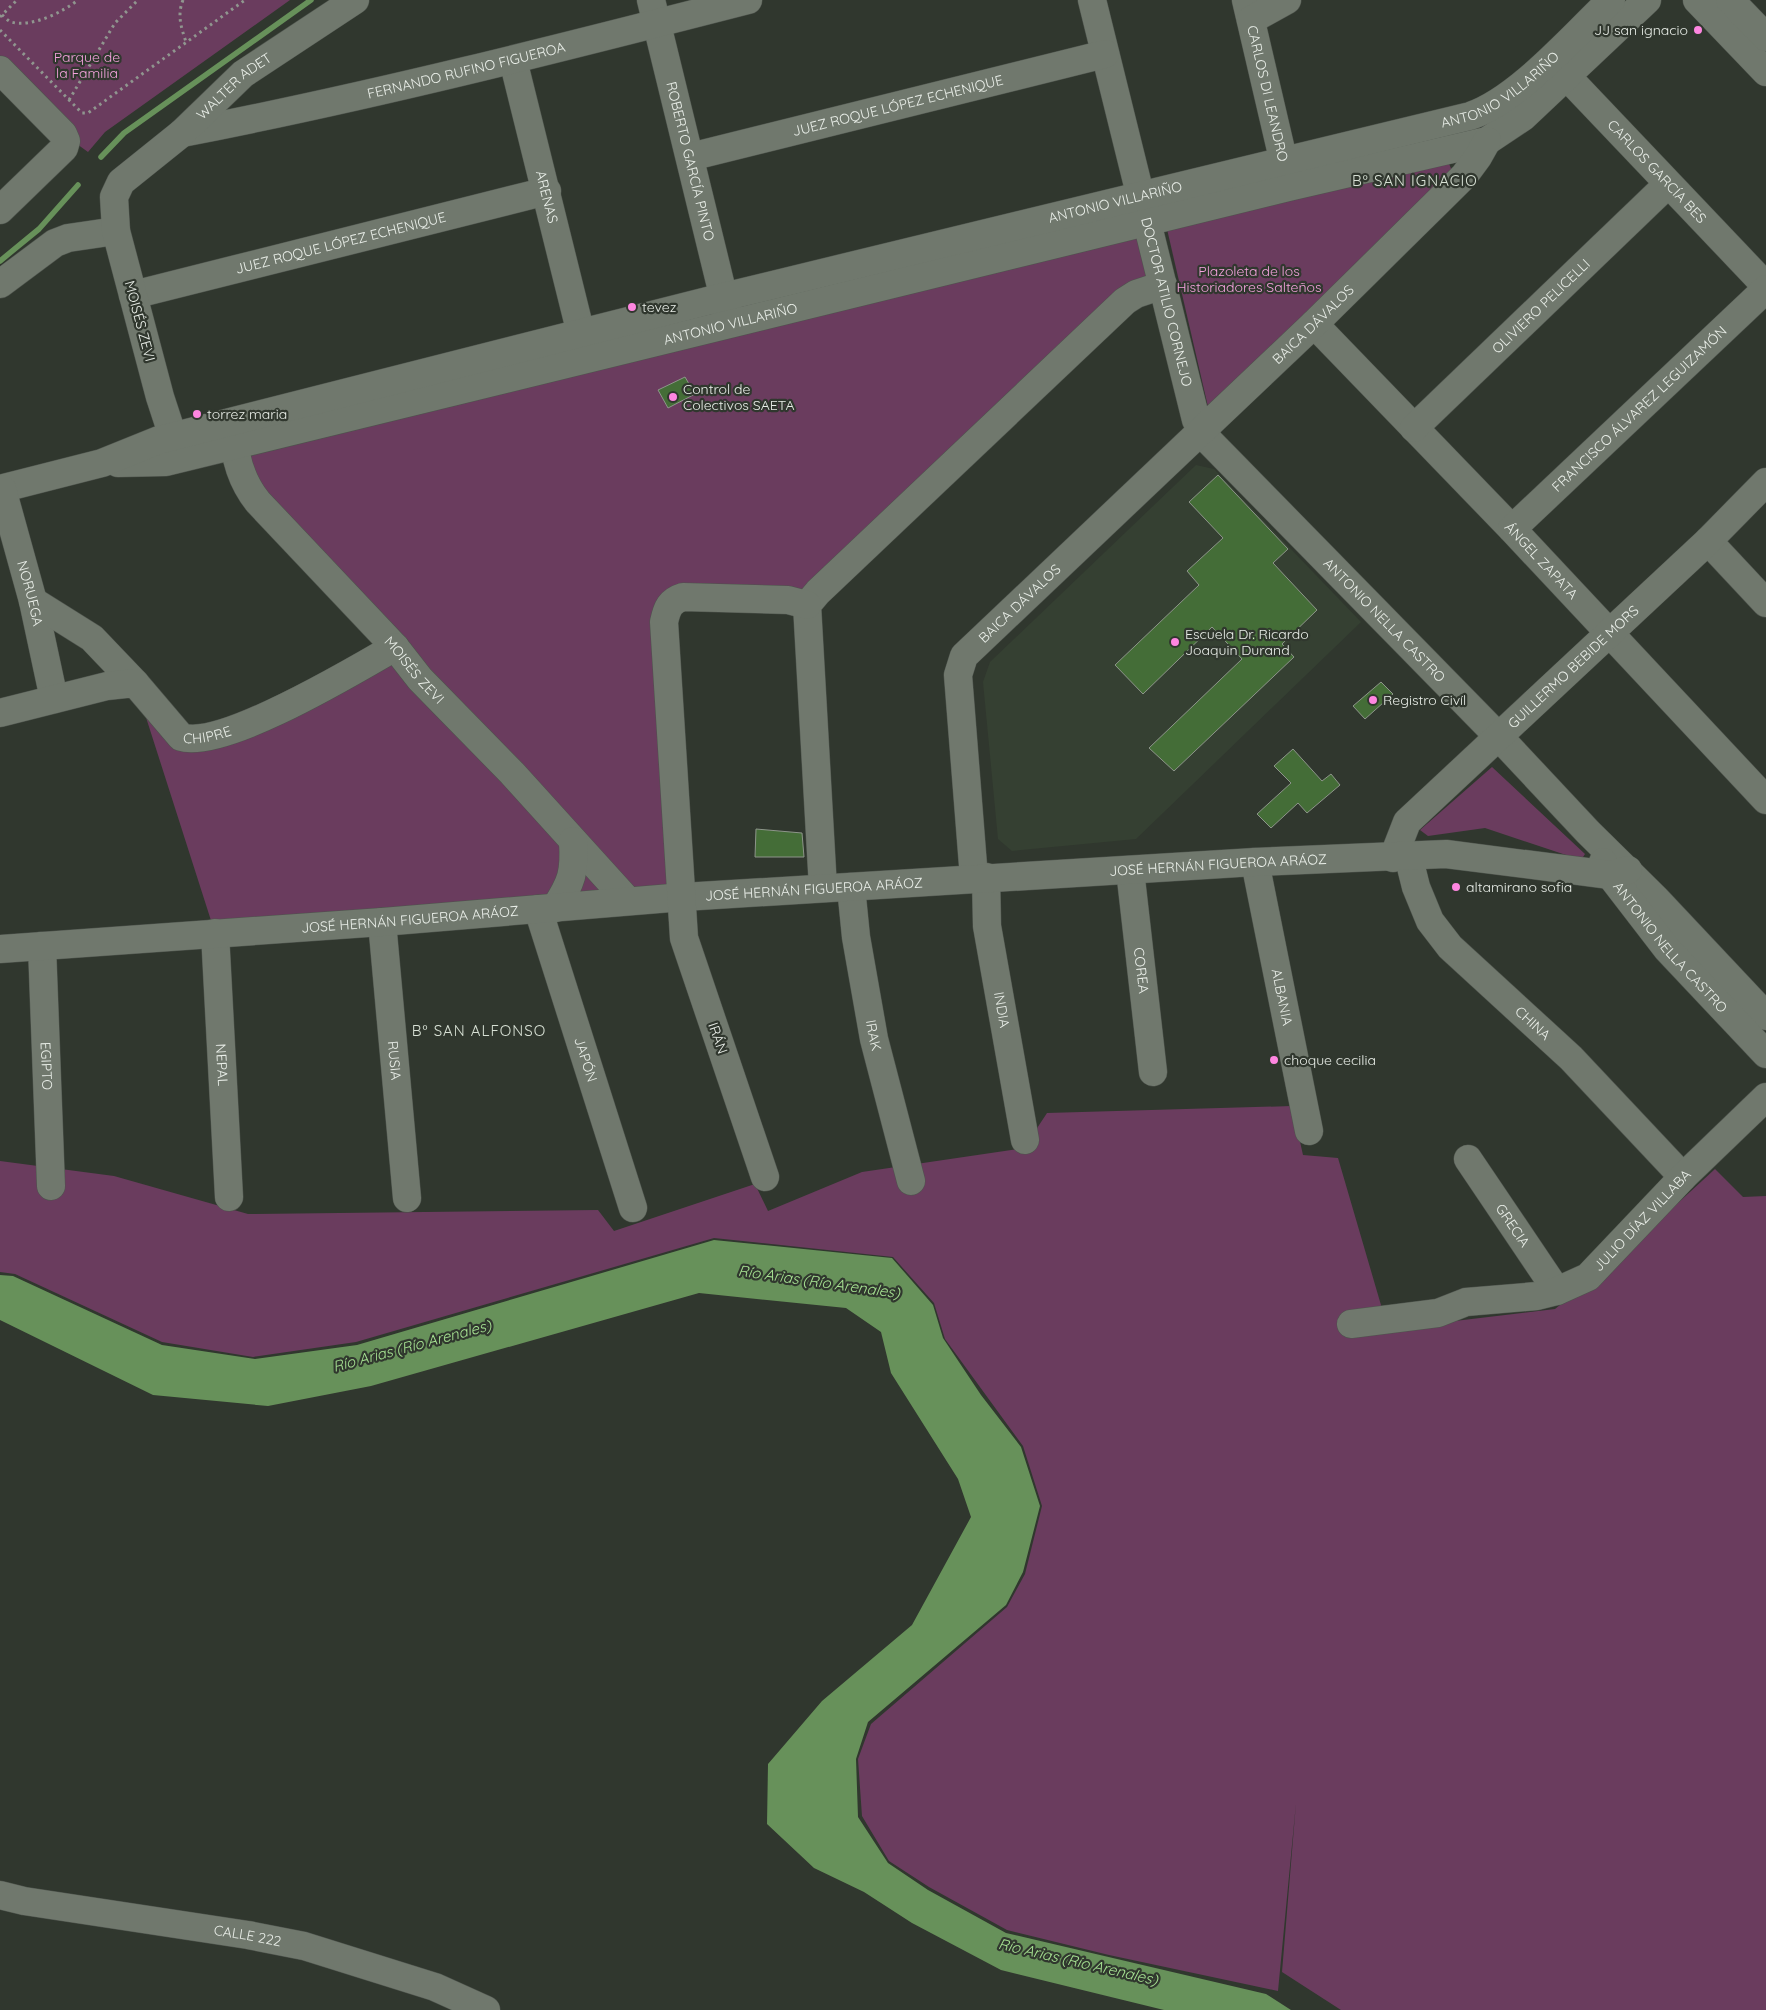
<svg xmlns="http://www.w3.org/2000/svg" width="1766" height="2010" viewBox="0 0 1766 2010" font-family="Quicksand,sans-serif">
<rect width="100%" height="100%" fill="#30372e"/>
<path fill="#354032" d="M1196,465L1214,469L1361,622L1136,839L1012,851L998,839L983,682L990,662Z"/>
<g fill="#6a3c5e">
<path d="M0,0H290L105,132L88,152L63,134L0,70Z"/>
<path d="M1448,161L1454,176L1209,411L1167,229Z"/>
<path d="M1146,222L1163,285L807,605L673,600L683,897L215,933L135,683L181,737L394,647L328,576L234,446Z"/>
<path d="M1492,767L1585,854L1581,860L1485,828L1428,836L1420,830Z"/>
<path d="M1292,1106L1303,1155L1338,1158L1388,1329L1555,1309L1616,1260L1715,1169L1743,1197L1766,1196V2010H1341L1282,1972L1296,1803L1278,1991L1109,1955L1007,1930L929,1887L889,1861L862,1816L858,1759L871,1724L1007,1607L1025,1574L1042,1506L1023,1446L945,1339L934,1303L893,1257L714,1238L356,1342L253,1357L162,1342L15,1274L0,1272V1161L114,1176L248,1214L598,1210L614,1231L755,1184L768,1211L862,1172L1024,1148L1047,1113Z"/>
</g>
<path fill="#67915a" d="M714,1240L892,1258L933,1305L943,1338L981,1395L1021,1447L1040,1506L1023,1572L1006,1605L868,1722L856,1759L858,1817L888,1863L928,1890L1006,1933L1266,1994L1291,2010H1164L1001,1970L912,1923L864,1892L814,1868L767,1824L768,1764L822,1701L912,1625L971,1517L958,1479L891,1373L881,1332L846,1308L699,1293L371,1386L268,1406L153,1395L0,1320V1275L13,1276L162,1345L255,1359L357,1345Z"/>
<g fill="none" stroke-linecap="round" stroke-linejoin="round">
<g stroke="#67915a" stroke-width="5.5">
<path d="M101,157L124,133L311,0"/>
<path d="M0,261L39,229L78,185"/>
</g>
</g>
<g fill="#446d37" stroke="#8d958a">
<path d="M685,377L695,394L668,408L658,390Z"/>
<path d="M1218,475L1288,549L1273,563L1317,610L1282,644L1294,657L1174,771L1149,748L1242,659L1212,627L1143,694L1115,665L1199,585L1187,571L1223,538L1189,502Z"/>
<path d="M1381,682L1393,694L1365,719L1353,706Z"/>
<path d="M1293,749L1322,781L1331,774L1340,785L1307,813L1298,803L1271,828L1257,814L1291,783L1274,766Z"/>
<path d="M756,829L802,833L804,857H755Z"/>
</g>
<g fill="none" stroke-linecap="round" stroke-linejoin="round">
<g stroke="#4e544d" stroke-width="29">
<g id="minor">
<path id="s1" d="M651,0L728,315"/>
<path id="s2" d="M1092,0L1196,420L1210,442L1499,737L1588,832L1656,899L1766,1016"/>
<path id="s3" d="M1246,0L1288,180"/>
<path d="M1697,0L1766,72"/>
<path d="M1730,0L1766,37"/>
<path d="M1251,20L1287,0"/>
<path id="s4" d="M513,60L585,350"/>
<path id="s5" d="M1553,62L1766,286"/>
<path d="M0,70L63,134L66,141L64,148L0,210"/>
<path id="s6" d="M182,133C373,96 561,48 748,0"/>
<path id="s7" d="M690,157L1105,54"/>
<path d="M0,284L55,243L68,238L116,231"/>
<path id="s8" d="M133,295L547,191"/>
<path id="s9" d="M1314,324L1512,529L1766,800"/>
<path id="s10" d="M1414,428L1668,184"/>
<path id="s11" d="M233,429C234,455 241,481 258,502L395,647L420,679L512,773L628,901"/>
<path id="s12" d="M179,455L160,397L116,231L114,197L121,182L182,133L243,74L355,0"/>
<path id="s13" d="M118,463L166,462L1289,187L1487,141L1523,117L1647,0"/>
<path id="s14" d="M0,489L102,463L159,440L723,297L1470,116C1518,100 1573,36 1611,0"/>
<path id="s15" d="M2,489L33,601L54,699"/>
<path id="s16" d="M1512,529L1766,289"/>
<path d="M1708,541L1766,603"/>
<path d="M33,601L92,638L135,683"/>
<path id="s17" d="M0,713L107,686L135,683L181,737C223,750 355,670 395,647"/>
<path id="s18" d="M1408,855L1416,887L1430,921L1450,947L1571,1058L1683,1177"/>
<path id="s19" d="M1393,858L1407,822L1708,541L1766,482"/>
<path id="s20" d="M1255,862L1309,1131"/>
<path id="s21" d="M1603,862L1610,875L1667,949L1766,1054"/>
<path id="s22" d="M1130,870L1153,1072"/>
<path id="s23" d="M986,877L987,926L1025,1140"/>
<path id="s24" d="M974,878L958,675L964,656L1314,324L1464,176L1478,157L1487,141"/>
<path id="s25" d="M851,887L856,937L874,1039L911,1181"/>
<path d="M823,888L807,605L818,592L1125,301L1136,294L1163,285"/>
<path d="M555,908C572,882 575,872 573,841"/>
<path id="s26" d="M538,909L633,1208"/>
<path id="s27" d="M382,922L407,1198"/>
<path id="s28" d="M215,933L229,1197"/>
<path id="s29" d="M42,946L51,1186"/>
<path id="s30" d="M0,949L382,922L683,897L1255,862L1446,854L1610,875L1628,870"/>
<path id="s31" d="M1468,1159L1557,1291"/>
<path d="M765,1177L684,938L664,622C667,608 670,601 683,597L788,600L807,605"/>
<path id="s32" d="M1351,1324L1438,1313L1466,1302L1537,1296L1557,1291L1588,1277L1683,1177L1766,1097"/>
<path id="s33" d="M0,1895L24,1901L248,1935L304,1946L435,1987L486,2010"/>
</g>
</g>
<g stroke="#90968f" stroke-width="3" stroke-dasharray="2.5 4" stroke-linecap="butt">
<path d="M183,0C177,15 181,27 186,42"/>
<path d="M2,15C5,17 8,21 11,22C31,28 63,12 78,0"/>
<path d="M0,17L17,0"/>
<path d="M0,30L82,113H88L245,0"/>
<path d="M69,100L115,23L138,0"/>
</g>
<use href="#minor" stroke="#70786d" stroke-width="28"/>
</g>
<g fill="#fe86e0" stroke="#30372e" stroke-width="2">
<circle cx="1698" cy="30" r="5"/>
<circle cx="632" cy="307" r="5"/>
<circle cx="673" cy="397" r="5"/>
<circle cx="197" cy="414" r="5"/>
<circle cx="1175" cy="642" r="5"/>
<circle cx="1373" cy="700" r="5"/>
<circle cx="1456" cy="887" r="5"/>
<circle cx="1274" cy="1060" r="5"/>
</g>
<g text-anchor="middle" stroke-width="4.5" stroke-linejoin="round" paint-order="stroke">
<g font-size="14" fill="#e9eee8" stroke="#30372e" text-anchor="start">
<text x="1688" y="35" text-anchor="end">JJ san ignacio</text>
<text x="642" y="312">tevez</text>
<text x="683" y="394">Control de<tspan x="683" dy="16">Colectivos SAETA</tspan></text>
<text x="207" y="419">torrez maria</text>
<text x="1185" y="639">Escuela Dr. Ricardo<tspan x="1185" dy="16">Joaquin Durand</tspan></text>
<text x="1383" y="705">Registro Civíl</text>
<text x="1466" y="892">altamirano sofia</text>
<text x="1284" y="1065">choque cecilia</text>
</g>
<g font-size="14" fill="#f6a3df" stroke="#30372e">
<text x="87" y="62">Parque de<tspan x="87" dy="16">la Familia</tspan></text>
<text x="1249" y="276">Plazoleta de los<tspan x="1249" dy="16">Historiadores Salteños</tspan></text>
</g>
<g font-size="14" fill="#e9eee8" stroke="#30372e">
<text dy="5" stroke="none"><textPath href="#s6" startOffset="291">FERNANDO RUFINO FIGUEROA</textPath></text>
<text dy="5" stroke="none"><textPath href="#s14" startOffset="1556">ANTONIO VILLARIÑO</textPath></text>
<text dy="5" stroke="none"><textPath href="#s12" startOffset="432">WALTER ADET</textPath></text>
<text dy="5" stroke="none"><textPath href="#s3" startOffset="96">CARLOS DI LEANDRO</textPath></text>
<text dy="5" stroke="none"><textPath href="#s7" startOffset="214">JUEZ ROQUE LÓPEZ ECHENIQUE</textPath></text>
<text dy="5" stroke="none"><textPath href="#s1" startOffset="166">ROBERTO GARCÍA PINTO</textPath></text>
<text dy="5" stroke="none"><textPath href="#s5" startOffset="151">CARLOS GARCÍA BES</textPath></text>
<text dy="5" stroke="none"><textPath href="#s4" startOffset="141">ARENAS</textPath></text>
<text dy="5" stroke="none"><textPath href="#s14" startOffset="1152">ANTONIO VILLARIÑO</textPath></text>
<text dy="5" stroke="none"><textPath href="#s8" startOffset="214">JUEZ ROQUE LÓPEZ ECHENIQUE</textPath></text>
<text dy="5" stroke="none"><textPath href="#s2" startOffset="311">DOCTOR ATILIO CORNEJO</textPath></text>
<text dy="5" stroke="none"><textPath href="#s10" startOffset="176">OLIVIERO PELICELLI</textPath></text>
<text transform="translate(140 321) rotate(75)" y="5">MOISÉS ZEVI</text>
<text dy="5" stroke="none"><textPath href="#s13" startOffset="629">ANTONIO VILLARIÑO</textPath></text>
<text dy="5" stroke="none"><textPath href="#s24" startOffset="705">BAICA DÁVALOS</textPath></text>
<text dy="5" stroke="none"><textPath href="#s16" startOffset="175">FRANCISCO ÁLVAREZ LEGUIZAMÓN</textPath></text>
<text dy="5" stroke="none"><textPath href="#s9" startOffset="328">ÁNGEL ZAPATA</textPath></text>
<text dy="5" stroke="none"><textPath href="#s15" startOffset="108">NORUEGA</textPath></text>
<text dy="5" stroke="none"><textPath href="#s24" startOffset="300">BAICA DÁVALOS</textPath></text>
<text dy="5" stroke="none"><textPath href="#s2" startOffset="708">ANTONIO NELLA CASTRO</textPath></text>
<text dy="5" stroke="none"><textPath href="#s19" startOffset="266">GUILLERMO BEBIDE MORS</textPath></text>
<text dy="5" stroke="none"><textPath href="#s11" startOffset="308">MOISÉS ZEVI</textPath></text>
<text dy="5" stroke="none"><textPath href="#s17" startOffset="236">CHIPRE</textPath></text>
<text dy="5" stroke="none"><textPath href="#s30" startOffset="1221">JOSÉ HERNÁN FIGUEROA ARÁOZ</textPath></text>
<text dy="5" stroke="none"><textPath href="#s30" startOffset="816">JOSÉ HERNÁN FIGUEROA ARÁOZ</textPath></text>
<text dy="5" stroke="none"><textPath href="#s30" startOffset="411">JOSÉ HERNÁN FIGUEROA ARÁOZ</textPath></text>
<text dy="5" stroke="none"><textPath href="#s21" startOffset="109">ANTONIO NELLA CASTRO</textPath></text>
<text dy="5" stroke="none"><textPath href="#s22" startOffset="101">COREA</textPath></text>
<text dy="5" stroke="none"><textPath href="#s20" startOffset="138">ALBANIA</textPath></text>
<text dy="5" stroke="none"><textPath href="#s23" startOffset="134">INDIA</textPath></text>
<text dy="5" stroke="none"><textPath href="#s18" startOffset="215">CHINA</textPath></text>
<text dy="5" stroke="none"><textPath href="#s25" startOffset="150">IRAK</textPath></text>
<text transform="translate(718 1038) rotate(71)" y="5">IRÁN</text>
<text dy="5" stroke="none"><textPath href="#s26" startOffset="158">JAPÓN</textPath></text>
<text dy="5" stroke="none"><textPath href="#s27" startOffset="139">RUSIA</textPath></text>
<text dy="5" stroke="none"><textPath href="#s28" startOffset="132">NEPAL</textPath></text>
<text dy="5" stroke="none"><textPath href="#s29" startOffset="120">EGIPTO</textPath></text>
<text dy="5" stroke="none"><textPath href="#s32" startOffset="322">JULIO DÍAZ VILLABA</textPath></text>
<text dy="5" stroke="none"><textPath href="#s31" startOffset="80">GRECIA</textPath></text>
<text dy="5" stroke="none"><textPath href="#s33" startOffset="251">CALLE 222</textPath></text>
</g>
<g font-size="15" letter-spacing="1" fill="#d7e0d4" stroke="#30372e">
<text x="1415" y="186">B° SAN IGNACIO</text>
<text x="479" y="1036">B° SAN ALFONSO</text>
</g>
<g font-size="15" font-style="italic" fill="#a7e393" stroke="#30372e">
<text transform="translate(819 1282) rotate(8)" y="5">Río Arias (Río Arenales)</text>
<text transform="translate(412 1346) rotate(-15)" y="5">Río Arias (Río Arenales)</text>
<text transform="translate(1078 1962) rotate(13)" y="5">Río Arias (Río Arenales)</text>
</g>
</g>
</svg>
